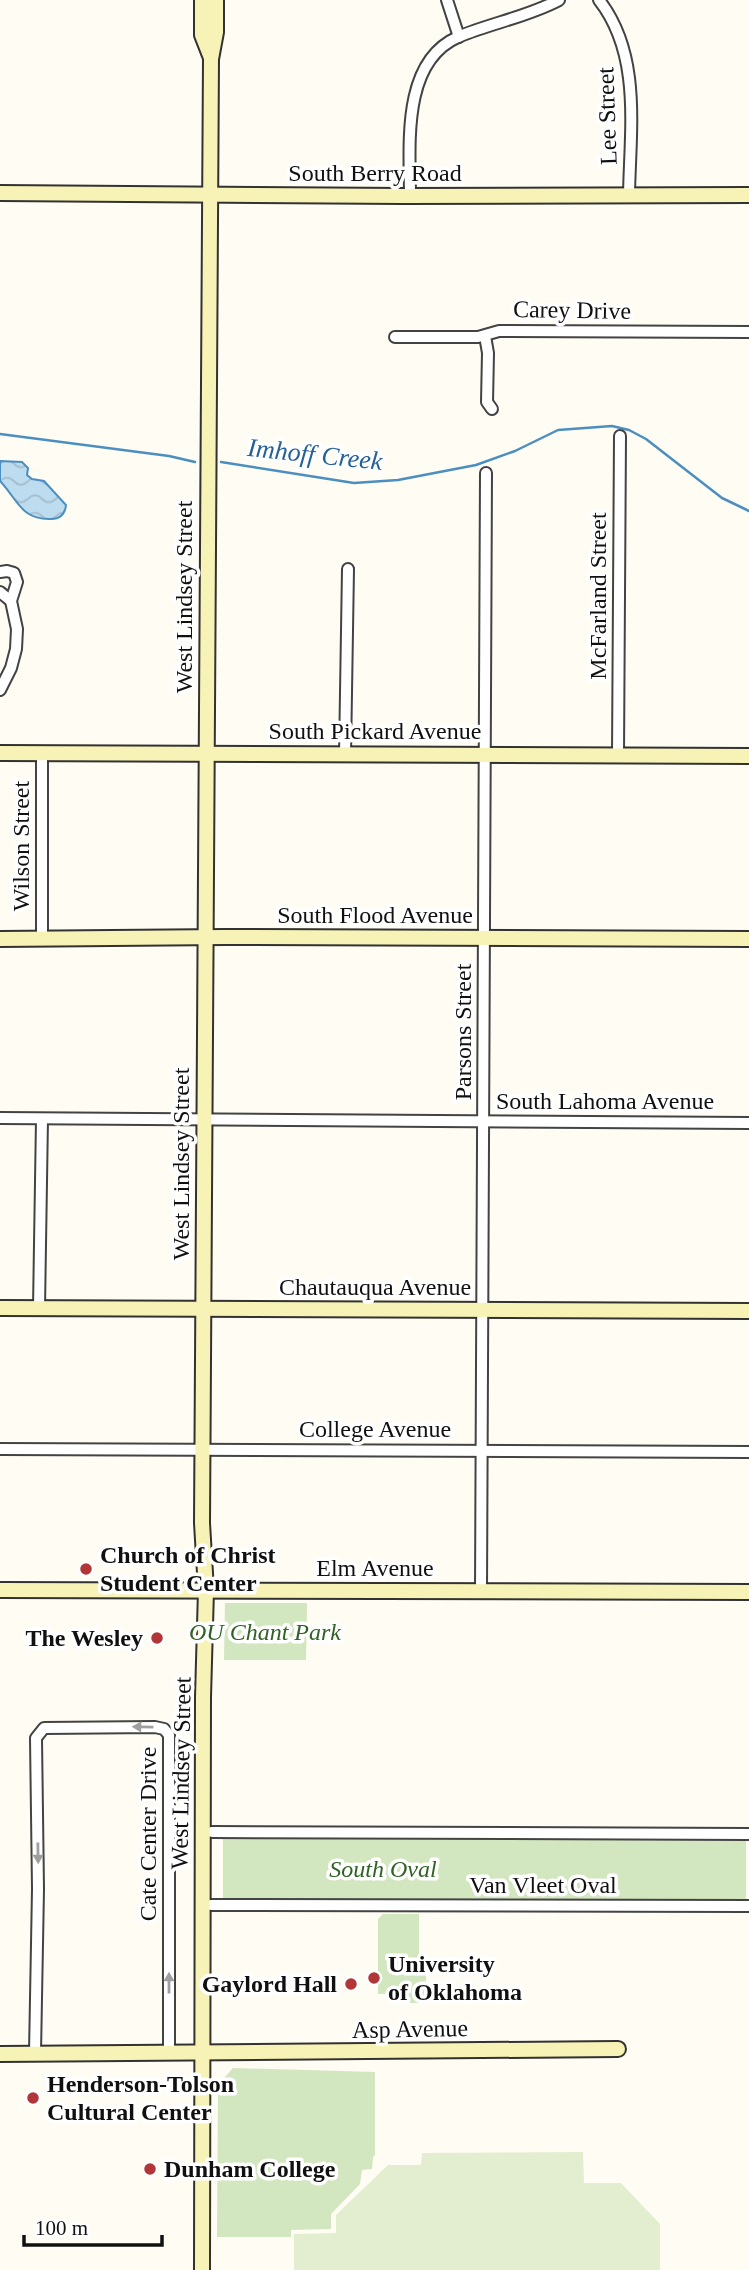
<svg xmlns="http://www.w3.org/2000/svg" width="749" height="2270" viewBox="0 0 749 2270" font-family="Georgia,serif">
<defs>
<pattern id="water-waves" width="16" height="10" patternUnits="userSpaceOnUse" patternTransform="scale(1.75)"><rect width="16" height="10" fill="#bddcf0"/><path d="M0 5q4-4 8 0t8 0" fill="none" stroke="#a1bccd"/></pattern>
</defs>
<rect width="100%" height="100%" fill="#fefcf3"/>
<g fill="#d2e6bf">
<path d="M225,1603H307L306,1660H224Z"/>
<path d="M223,1836L746,1838V1902L223,1900Z"/>
<path d="M383,1914H419V1956L426,1957V2003H399V1994H378V1919Z"/>
<path d="M233,2068L375,2072V2155L373,2157L372,2169L362,2170L360,2184L331,2214V2229L291,2230V2237H217L218,2085Z"/>
</g>
<path fill="#e3eed0" d="M583,2152L584,2183H621L660,2224V2270H294V2234L336,2233V2215L388,2165H421L422,2153Z"/>
<path fill="url(#water-waves)" stroke="#4b8ec0" stroke-width="2" d="M0,461L22,462L28,468L27,475L32,479L44,481L66,505C65,514 60,519 51,519C21,520 18,500 0,481Z"/>
<g fill="none" stroke-linecap="round" stroke-linejoin="round">
<g stroke="#4b8ec0" stroke-width="2.5">
<path d="M0,434L169,456L195,462"/>
<path d="M221,462L354,483L398,480L476,465L515,451L558,430L612,426L629,430L646,439L722,498L749,511"/>
</g>
<g stroke="#434343" stroke-width="14">
<g id="street">
<path d="M447,0L459,37"/>
<path d="M599,0C642,55 630,130 629,195"/>
<path d="M410,196C410,146 401,62 458,37C491,23 527,17 559,0"/>
<path d="M485,336L488,353L487,402L492,409"/>
<path d="M395,337H478L499,331L749,332"/>
<path d="M0,572L7,571L14,573L17,582L11,601L17,629L16,649L11,668L0,690"/>
<path d="M0,592L11,601"/>
<path d="M42,753V939"/>
<path d="M345,754L348,569"/>
<path d="M618,755L620,436"/>
<path d="M0,1118L749,1123"/>
<path d="M39,1308L42,1119"/>
<path d="M0,1449L749,1452"/>
<path d="M481,1591L486,473"/>
<path d="M212,1832L749,1834"/>
<path d="M211,1905L749,1906"/>
<path d="M35,2053L38,1889L36,1738L44,1728L155,1727L164,1729L169,1735V2051"/>
</g>
</g>
<g stroke="#323232" stroke-width="18">
<g id="secondary">
<path d="M202,0V35L211,58"/>
<path d="M0,193L403,196L749,195"/>
<path d="M0,753L749,756"/>
<path d="M0,939L224,937L749,939"/>
<path d="M0,1308L749,1311"/>
<path d="M0,1590L749,1592"/>
<path d="M0,2054L618,2049"/>
<path d="M202,2270L203,1697L206,1590L202,1523L211,59L216,32V0"/>
</g>
</g>
<use href="#street" stroke="#fff" stroke-width="10"/>
<use href="#secondary" stroke="#f7f2b5" stroke-width="14"/>
</g>
<defs><path id="oneway-solid" d="M-6-.8H1V-3.2L6.5 0L1 3.2V.8H-6Z" transform="scale(1.75)"/></defs>
<g fill="#9f9f9f">
<use href="#oneway-solid" transform="translate(143 1727) rotate(-179)"/>
<use href="#oneway-solid" transform="translate(38 1853) rotate(89)"/>
<use href="#oneway-solid" transform="translate(169 1983) rotate(-90)"/>
</g>
<g fill="#b23537" stroke="#fff" stroke-width="2.5">
<circle cx="86" cy="1569" r="7"/>
<circle cx="157" cy="1638" r="7"/>
<circle cx="374" cy="1978" r="7"/>
<circle cx="351" cy="1984" r="7"/>
<circle cx="33" cy="2098" r="7"/>
<circle cx="150" cy="2169" r="7"/>
</g>
<g text-anchor="middle" stroke-width="7" stroke-linejoin="round" paint-order="stroke">
<g font-size="24" fill="#101010" stroke="#fff">
<text transform="translate(607 116) rotate(-92)" y="8">Lee Street</text>
<text x="375" y="181">South Berry Road</text>
<text transform="translate(572 310) rotate(1)" y="8">Carey Drive</text>
<text transform="translate(598 596) rotate(-90)" y="8">McFarland Street</text>
<text transform="translate(184 597) rotate(-90)" y="8">West Lindsey Street</text>
<text x="375" y="739">South Pickard Avenue</text>
<text transform="translate(21 846) rotate(-90)" y="8">Wilson Street</text>
<text x="375" y="923">South Flood Avenue</text>
<text transform="translate(463 1032) rotate(-90)" y="8">Parsons Street</text>
<text x="605" y="1109">South Lahoma Avenue</text>
<text transform="translate(181 1164) rotate(-90)" y="8">West Lindsey Street</text>
<text x="375" y="1295">Chautauqua Avenue</text>
<text x="375" y="1437">College Avenue</text>
<text x="375" y="1576">Elm Avenue</text>
<text transform="translate(181 1773) rotate(-89)" y="8">West Lindsey Street</text>
<text transform="translate(148 1834) rotate(-90)" y="8">Cate Center Drive</text>
<text x="543" y="1893">Van Vleet Oval</text>
<text transform="translate(410 2029) rotate(-1)" y="8">Asp Avenue</text>
</g>
<g font-size="24" font-weight="bold" fill="#101010" stroke="#fff" text-anchor="start">
<text x="100" y="1563">Church of Christ<tspan x="100" dy="28">Student Center</tspan></text>
<text x="143" y="1646" text-anchor="end">The Wesley</text>
<text x="388" y="1972">University<tspan x="388" dy="28">of Oklahoma</tspan></text>
<text x="337" y="1992" text-anchor="end">Gaylord Hall</text>
<text x="47" y="2092">Henderson-Tolson<tspan x="47" dy="28">Cultural Center</tspan></text>
<text x="164" y="2177">Dunham College</text>
</g>
<g font-size="24" font-style="italic" fill="#306226" stroke="#fff">
<text x="265" y="1640">OU Chant Park</text>
<text x="383" y="1877">South Oval</text>
</g>
<g font-size="26" font-style="italic" fill="#246196" stroke="#fff">
<text transform="translate(315 454) rotate(6)" y="9">Imhoff Creek</text>
</g>
</g>
<path d="M24 2235v10h138v-10" fill="none" stroke="#101010" stroke-width="3.5"/>
<text x="35" y="2235" font-size="21" fill="#101010" stroke="#ffffff" stroke-width="5" paint-order="stroke">100 m</text>
</svg>
